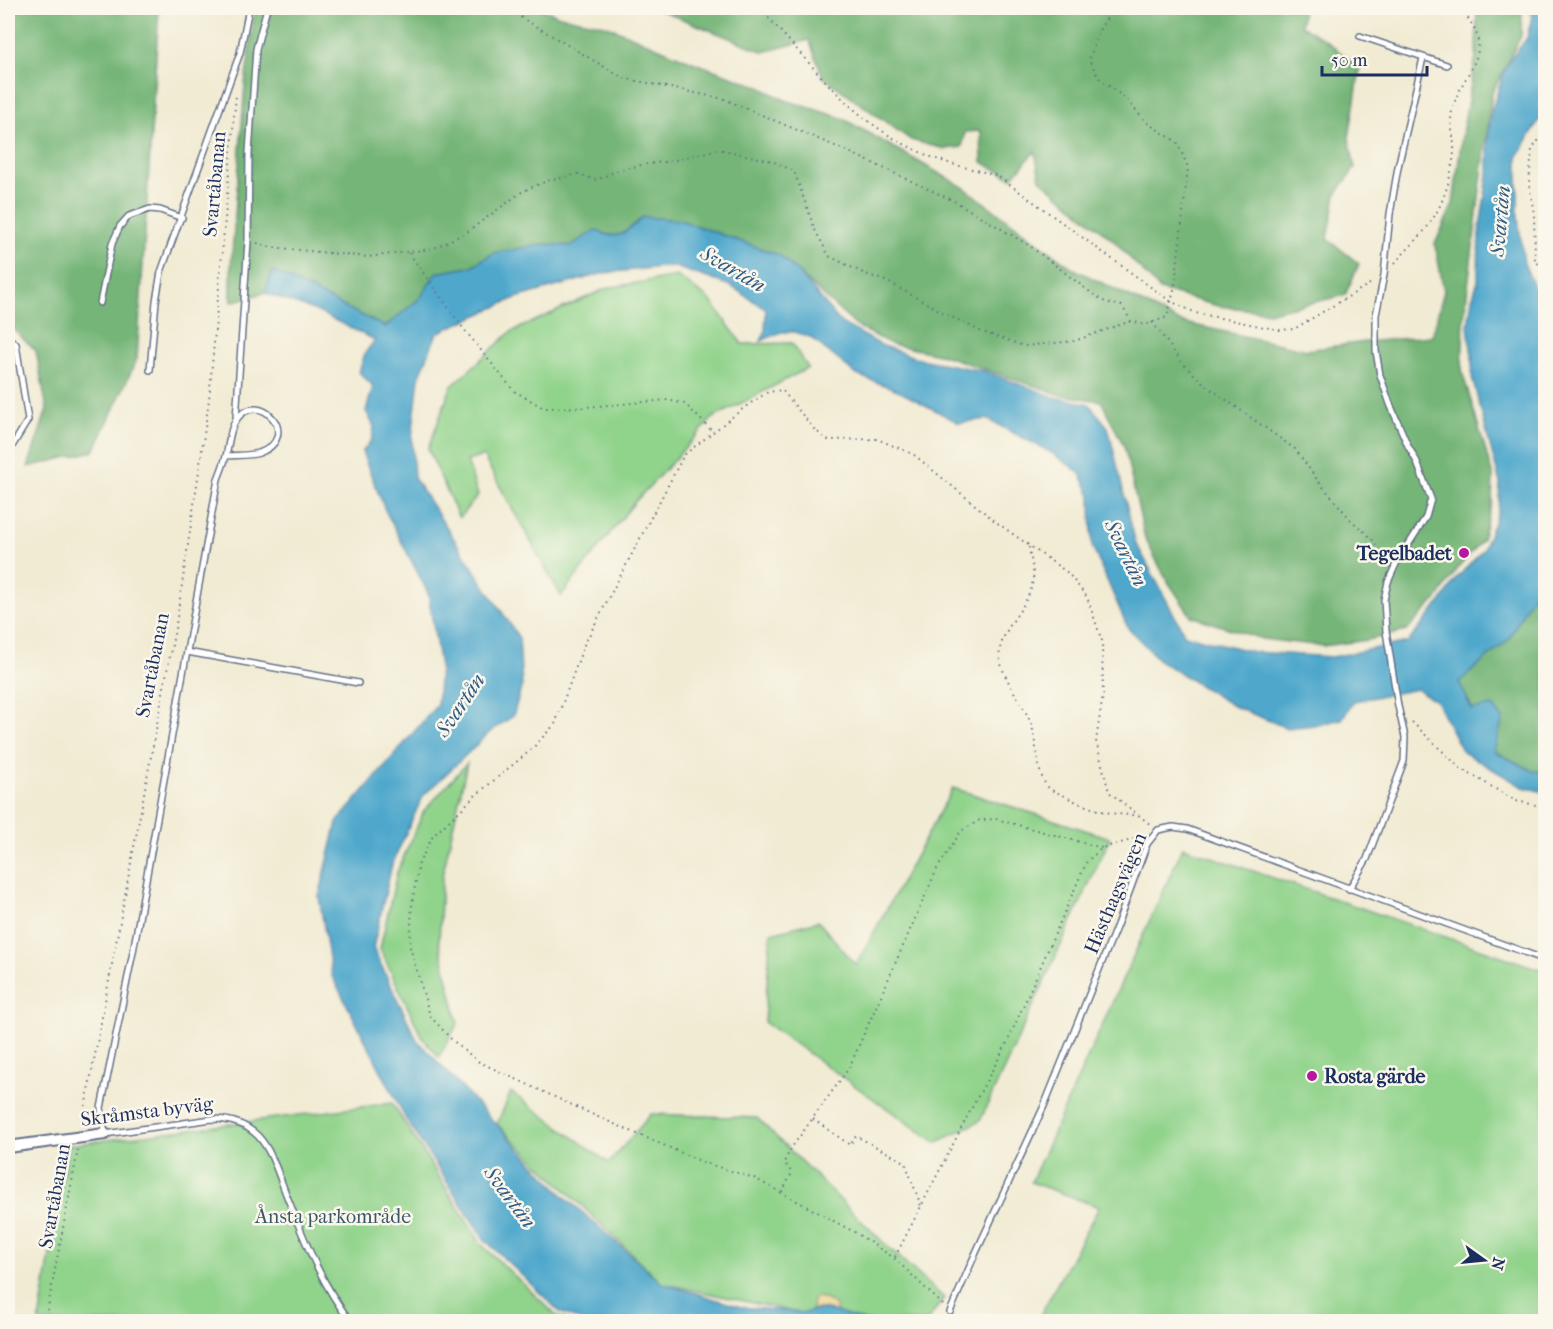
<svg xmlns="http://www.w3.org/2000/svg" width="1553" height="1329" font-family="'IM FELL French Canon',serif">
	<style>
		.green { fill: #90d38b; stroke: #568174; stroke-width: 1.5 }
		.forest { fill: #74b577; stroke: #48726a; stroke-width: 1.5 }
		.sand { fill: #eeda9e; stroke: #84847e; stroke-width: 1.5 }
		.water { fill: #4fa8cc; stroke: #356c95; stroke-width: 1.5 }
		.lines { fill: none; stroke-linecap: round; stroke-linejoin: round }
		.lane-casing { stroke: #667187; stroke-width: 8 }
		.street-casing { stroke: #667187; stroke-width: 14 }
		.path { stroke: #667187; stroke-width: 2; stroke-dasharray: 1.5 4.5; stroke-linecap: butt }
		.lane { stroke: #fff; stroke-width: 5 }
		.street { stroke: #fff; stroke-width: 10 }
		.poi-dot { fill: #b5179e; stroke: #fbf7ec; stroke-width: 2 }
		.labels { text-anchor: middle; stroke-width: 5; stroke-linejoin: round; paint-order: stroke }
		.street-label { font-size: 20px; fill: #1b2f5e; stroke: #fbf7ec }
		.poi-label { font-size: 20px; font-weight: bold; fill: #1b2f5e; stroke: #fbf7ec; text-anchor: end }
		.park-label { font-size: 20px; fill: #385869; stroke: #fbf7ec }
		.water-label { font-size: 21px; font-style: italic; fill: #2d5984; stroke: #fbf7ec }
	</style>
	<rect width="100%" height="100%" fill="#fbf7ec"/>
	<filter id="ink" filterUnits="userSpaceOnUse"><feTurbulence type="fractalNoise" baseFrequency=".0167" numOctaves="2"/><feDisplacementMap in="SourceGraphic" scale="12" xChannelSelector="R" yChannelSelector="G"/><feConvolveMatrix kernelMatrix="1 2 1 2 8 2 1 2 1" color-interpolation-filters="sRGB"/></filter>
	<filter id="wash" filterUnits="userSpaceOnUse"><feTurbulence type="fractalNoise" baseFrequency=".008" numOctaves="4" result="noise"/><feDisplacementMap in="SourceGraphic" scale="24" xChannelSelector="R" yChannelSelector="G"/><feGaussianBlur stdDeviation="1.35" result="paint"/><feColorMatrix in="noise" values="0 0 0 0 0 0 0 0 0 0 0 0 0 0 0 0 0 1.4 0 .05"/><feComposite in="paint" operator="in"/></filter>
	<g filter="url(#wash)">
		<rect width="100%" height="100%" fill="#f1ebd3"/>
		<path class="green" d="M 677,276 L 710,300 L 742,344 L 792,343 L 808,368 L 713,418 L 633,504 L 561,596 L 483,456 L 467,461 L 478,495 L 459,518 L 428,449 L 451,387 L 511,332 L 607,288 Z
			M 467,763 L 442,877 L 439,942 L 458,1023 L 439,1057 L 422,1037 L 380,949 L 397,872 L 424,811 Z
			M 953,788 L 1110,838 L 980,1121 L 936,1143 L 764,1022 L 771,933 L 818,921 L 856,965 Z
			M 1183,847 L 1545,971 L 1545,1321 L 1037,1321 L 1099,1207 L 1031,1182 Z
			M 511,1092 L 609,1163 L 651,1114 L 757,1118 L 887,1246 L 944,1298 L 927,1321 L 839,1322 L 662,1283 L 497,1124 Z
			M 392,1103 L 482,1245 L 558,1317 L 569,1321 L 39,1322 L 68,1145 Z"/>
		<path class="forest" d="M 8,8 L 159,8 L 137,359 L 94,451 L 28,467 L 47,409 L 36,351 L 8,325 Z
			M 255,8 L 539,8 L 560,16 L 605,25 L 695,63 L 758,86 L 785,100 L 842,118 L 963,187 L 1074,269 L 1180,322 L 1307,350 L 1364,342 L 1432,336 L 1444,291 L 1435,244 L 1453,204 L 1463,128 L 1476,56 L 1477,8 L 1522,8 L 1521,36 L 1492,93 L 1464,318 L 1462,371 L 1493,476 L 1492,503 L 1482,540 L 1459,567 L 1437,599 L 1406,631 L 1368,640 L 1323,646 L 1262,639 L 1191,616 L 1165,577 L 1145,538 L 1124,446 L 1101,401 L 1061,395 L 943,355 L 891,344 L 856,326 L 779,255 L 680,220 L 643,217 C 625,233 619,242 595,230 L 571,246 L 545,244 L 494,253 L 470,267 L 436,273 L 420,298 L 385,327 L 272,272 L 265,293 L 231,302 L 231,267 L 245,84 Z
			M 655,8 L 1303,8 L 1301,26 L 1326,40 L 1360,69 L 1349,138 L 1355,168 L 1336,194 L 1328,239 L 1359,264 L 1345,295 L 1271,312 L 1218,306 L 1160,290 L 1115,242 L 1040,179 L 1035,151 L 1012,178 L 982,162 L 981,131 L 965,132 L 962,147 L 945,149 L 911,140 L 823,77 L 809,40 L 764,52 Z
			M 1545,572 L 1545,772 L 1533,771 L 1494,751 L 1459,682 L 1508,640 Z"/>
		<path class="sand" d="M 818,1297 L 825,1299 L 835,1305 L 837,1313 L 823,1309 L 812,1309 L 813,1299 Z"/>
		<path class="water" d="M 1527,8 L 1545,8 L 1545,110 L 1518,156 L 1518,218 L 1524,263 L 1539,298 L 1545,305 L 1545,572 L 1508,640 L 1459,682 L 1472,710 L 1493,706 L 1503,719 L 1494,751 L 1533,771 L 1545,772 L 1545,792 L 1523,787 L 1463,752 L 1436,701 L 1417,689 L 1354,701 L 1342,719 L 1315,725 L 1287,728 L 1233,706 L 1160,661 L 1128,628 L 1092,546 L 1091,495 L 1079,472 L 1050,452 L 987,419 L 959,423 L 895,389 L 857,375 L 810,337 L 795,332 L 781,332 L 761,341 L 765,332 L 766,309 L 731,286 L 672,266 L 604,273 L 516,298 L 437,333 L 419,378 L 412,438 L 414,478 L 519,638 L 522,685 L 513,716 L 490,732 L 423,796 L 392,864 L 373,948 L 417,1040 L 563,1195 L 662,1283 L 741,1307 L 805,1313 C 823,1304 846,1316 864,1321 L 584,1322 L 560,1312 L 484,1239 L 406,1119 L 332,976 L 319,897 L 337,822 L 437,705 L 440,667 L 428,593 L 385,510 L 362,452 L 372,439 L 374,427 L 366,411 L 373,386 L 359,372 L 365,353 L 375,340 L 316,311 L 265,293 L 273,271 L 385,327 L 420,298 L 436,273 L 470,267 L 494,253 L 545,244 L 571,246 L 595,230 C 619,242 625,233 643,217 L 680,220 L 779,255 L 800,274 L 841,323 L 881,345 L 919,359 L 984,371 L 1054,397 L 1089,404 L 1108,427 L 1135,541 L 1185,635 L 1254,652 L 1332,657 L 1408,642 L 1444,598 L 1457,578 L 1483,550 L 1498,512 L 1500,483 L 1472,377 L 1472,356 L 1468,326 L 1472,299 L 1478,281 L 1479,234 L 1488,175 L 1488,135 L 1492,110 L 1503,74 L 1511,59 L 1527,38 L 1532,16 Z"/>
	</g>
	<g filter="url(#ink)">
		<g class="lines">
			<defs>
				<path id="lane" d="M 1360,36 L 1447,65
					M 100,303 L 112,244 L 120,226 L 129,216 L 150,209 L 160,210 L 182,218
					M 8,338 L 16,344 L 28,420 L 8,453
					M 150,370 L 156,301 L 161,272 L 240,53 L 249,8
					M 236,419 L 248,241 L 249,153 L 256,49 L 267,8
					M 226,456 C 236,455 249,456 259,453 C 303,437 259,387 236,420 C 229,430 229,445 226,456 C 224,464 221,471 218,479 L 133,952 L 101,1108 L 105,1134 L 212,1119 C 229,1119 246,1124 258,1136 C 272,1151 279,1176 286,1194 C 304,1239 321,1284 351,1322
					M 187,652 L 358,683
					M 1349,889 L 1367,859 L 1404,761 L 1405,737 L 1398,706 L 1386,631 L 1384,600 L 1388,582 L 1396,564 L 1426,517 L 1431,499 L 1416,460 L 1408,446 L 1390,404 L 1380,375 L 1376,351 L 1376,315 L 1384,275 L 1390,214 L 1398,167 L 1423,58
					M 950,1312 L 973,1259 L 1044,1106 L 1117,925 L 1147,844 L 1158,830 L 1173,827 L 1187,829 L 1546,960"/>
				<path id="street" d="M 8,1147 L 105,1134"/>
			</defs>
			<use href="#lane" class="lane-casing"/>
			<use href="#street" class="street-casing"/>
			<path class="path" d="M 505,8 L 623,78 L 724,99 L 849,152 L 956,202 L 1030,246 L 1094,295 L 1105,302 L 1122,306 L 1131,321 L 1145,325 L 1167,317 L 1175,286 L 1188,167 L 1177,142 L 1146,122 L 1127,100 L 1099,78 L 1089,60 L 1100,28 L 1114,8
				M 761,8 C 773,24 787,38 800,53 C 842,100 869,130 929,156 C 950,165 974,169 995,175 L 1002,179 L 1170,301 L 1196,313 L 1279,330 L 1294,329 L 1373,282
				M 1546,131 L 1532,149 L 1529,183 L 1534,214 L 1535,259 L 1546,274
				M 257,243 L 271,247 L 367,257 L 432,249 L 467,232 L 523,191 L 547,181 L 578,174 L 597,180 L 616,171 L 641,165 L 671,161 L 719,149 L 772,161 L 794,171 L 815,230 L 829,256 L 863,273 L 888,282 L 948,315 L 980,331 L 1024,346 L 1074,341 L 1128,322 L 1133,322
				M 409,253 L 463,328 L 514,391 L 544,408 L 586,407 L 668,400 L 685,404 L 713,432
				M 1395,263 C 1407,249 1424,234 1434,217 C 1445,199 1452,174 1454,152 C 1455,138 1449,125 1452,111 C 1461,70 1502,52 1459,8
				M 1152,322 L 1185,366 L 1208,387 L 1295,449 L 1319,482 L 1351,520 L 1372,539 L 1386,561
				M 1029,547 C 1030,557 1034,569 1033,579 C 1030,606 1005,623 1000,649 C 996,672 1023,701 1031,724 C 1038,741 1035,777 1050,789 C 1054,792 1059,793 1063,795 C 1089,809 1108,815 1137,815
				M 1412,722 L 1460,768 L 1516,801 L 1546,807
				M 813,1119 L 850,1145 L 856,1136 L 905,1162 L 921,1206
				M 82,1124 L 177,618 L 199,471 L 209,399 L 236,95
				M 782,1192 L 792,1173 L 784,1162 L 792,1147 L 849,1068 L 937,869 L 961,831 L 980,820 L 996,819 L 1102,848
				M 895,1257 L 968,1115 L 1007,1043 L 1087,861 L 1102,848 L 1139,838
				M 943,1305 L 894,1258 L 856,1233 L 782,1193 L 754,1178 L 705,1163 L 598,1117 L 479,1062 L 452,1040 L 430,1016 L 410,947 L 412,903 L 419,863 L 433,836 L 476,795 L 531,750 L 555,724 L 584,645 L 684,455 L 745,407 L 768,392 L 782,390 L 814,429 L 827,440 L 877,439 L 913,454 L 996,522 L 1068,573 L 1087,597 L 1102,641 L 1103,695 L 1096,741 L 1109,792 L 1151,825
				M 45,1322 L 78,1150"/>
			<use href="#lane" class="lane"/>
			<use href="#street" class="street"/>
		</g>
	</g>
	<g class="poi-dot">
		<circle cx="1464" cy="553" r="6"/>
		<circle cx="1312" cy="1076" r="6"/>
	</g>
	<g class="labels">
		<g class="street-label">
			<text transform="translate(214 184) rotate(-85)" y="7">Svartåbanan</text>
			<text transform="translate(152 665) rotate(-79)" y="7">Svartåbanan</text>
			<text transform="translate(1115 893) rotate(-67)" y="7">Hästhagsvägen</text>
			<text transform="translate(147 1111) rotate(-7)" y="7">Skråmsta byväg</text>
			<text transform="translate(54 1196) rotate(-80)" y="7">Svartåbanan</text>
		</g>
		<g class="poi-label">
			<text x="1452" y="560">Tegelbadet</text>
			<text x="1324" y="1083" text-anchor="start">Rosta gärde</text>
		</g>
		<g class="park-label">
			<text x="333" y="1223">Ånsta parkområde</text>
		</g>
		<g class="water-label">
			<text transform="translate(1500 221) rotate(-85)" y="7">Svartån</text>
			<text transform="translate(733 269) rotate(30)" y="7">Svartån</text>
			<text transform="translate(1126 553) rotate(64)" y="7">Svartån</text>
			<text transform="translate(460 705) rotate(-56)" y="7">Svartån</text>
			<text transform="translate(510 1197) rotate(53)" y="7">Svartån</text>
		</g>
	</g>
	<rect width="1553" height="1329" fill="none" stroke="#fbf7ec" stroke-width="30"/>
	<g transform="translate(1484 1260) rotate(105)" stroke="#fbf7ec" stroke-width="4.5" paint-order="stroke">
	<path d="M0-4.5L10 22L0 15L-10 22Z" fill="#1b2f5e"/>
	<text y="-9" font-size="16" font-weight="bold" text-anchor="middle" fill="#1b2f5e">N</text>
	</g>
	<path d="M1322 66v9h105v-9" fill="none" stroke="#1b2f5e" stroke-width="3"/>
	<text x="1331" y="66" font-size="18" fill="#1b2f5e" stroke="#fbf7ec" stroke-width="4.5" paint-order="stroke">50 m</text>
</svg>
